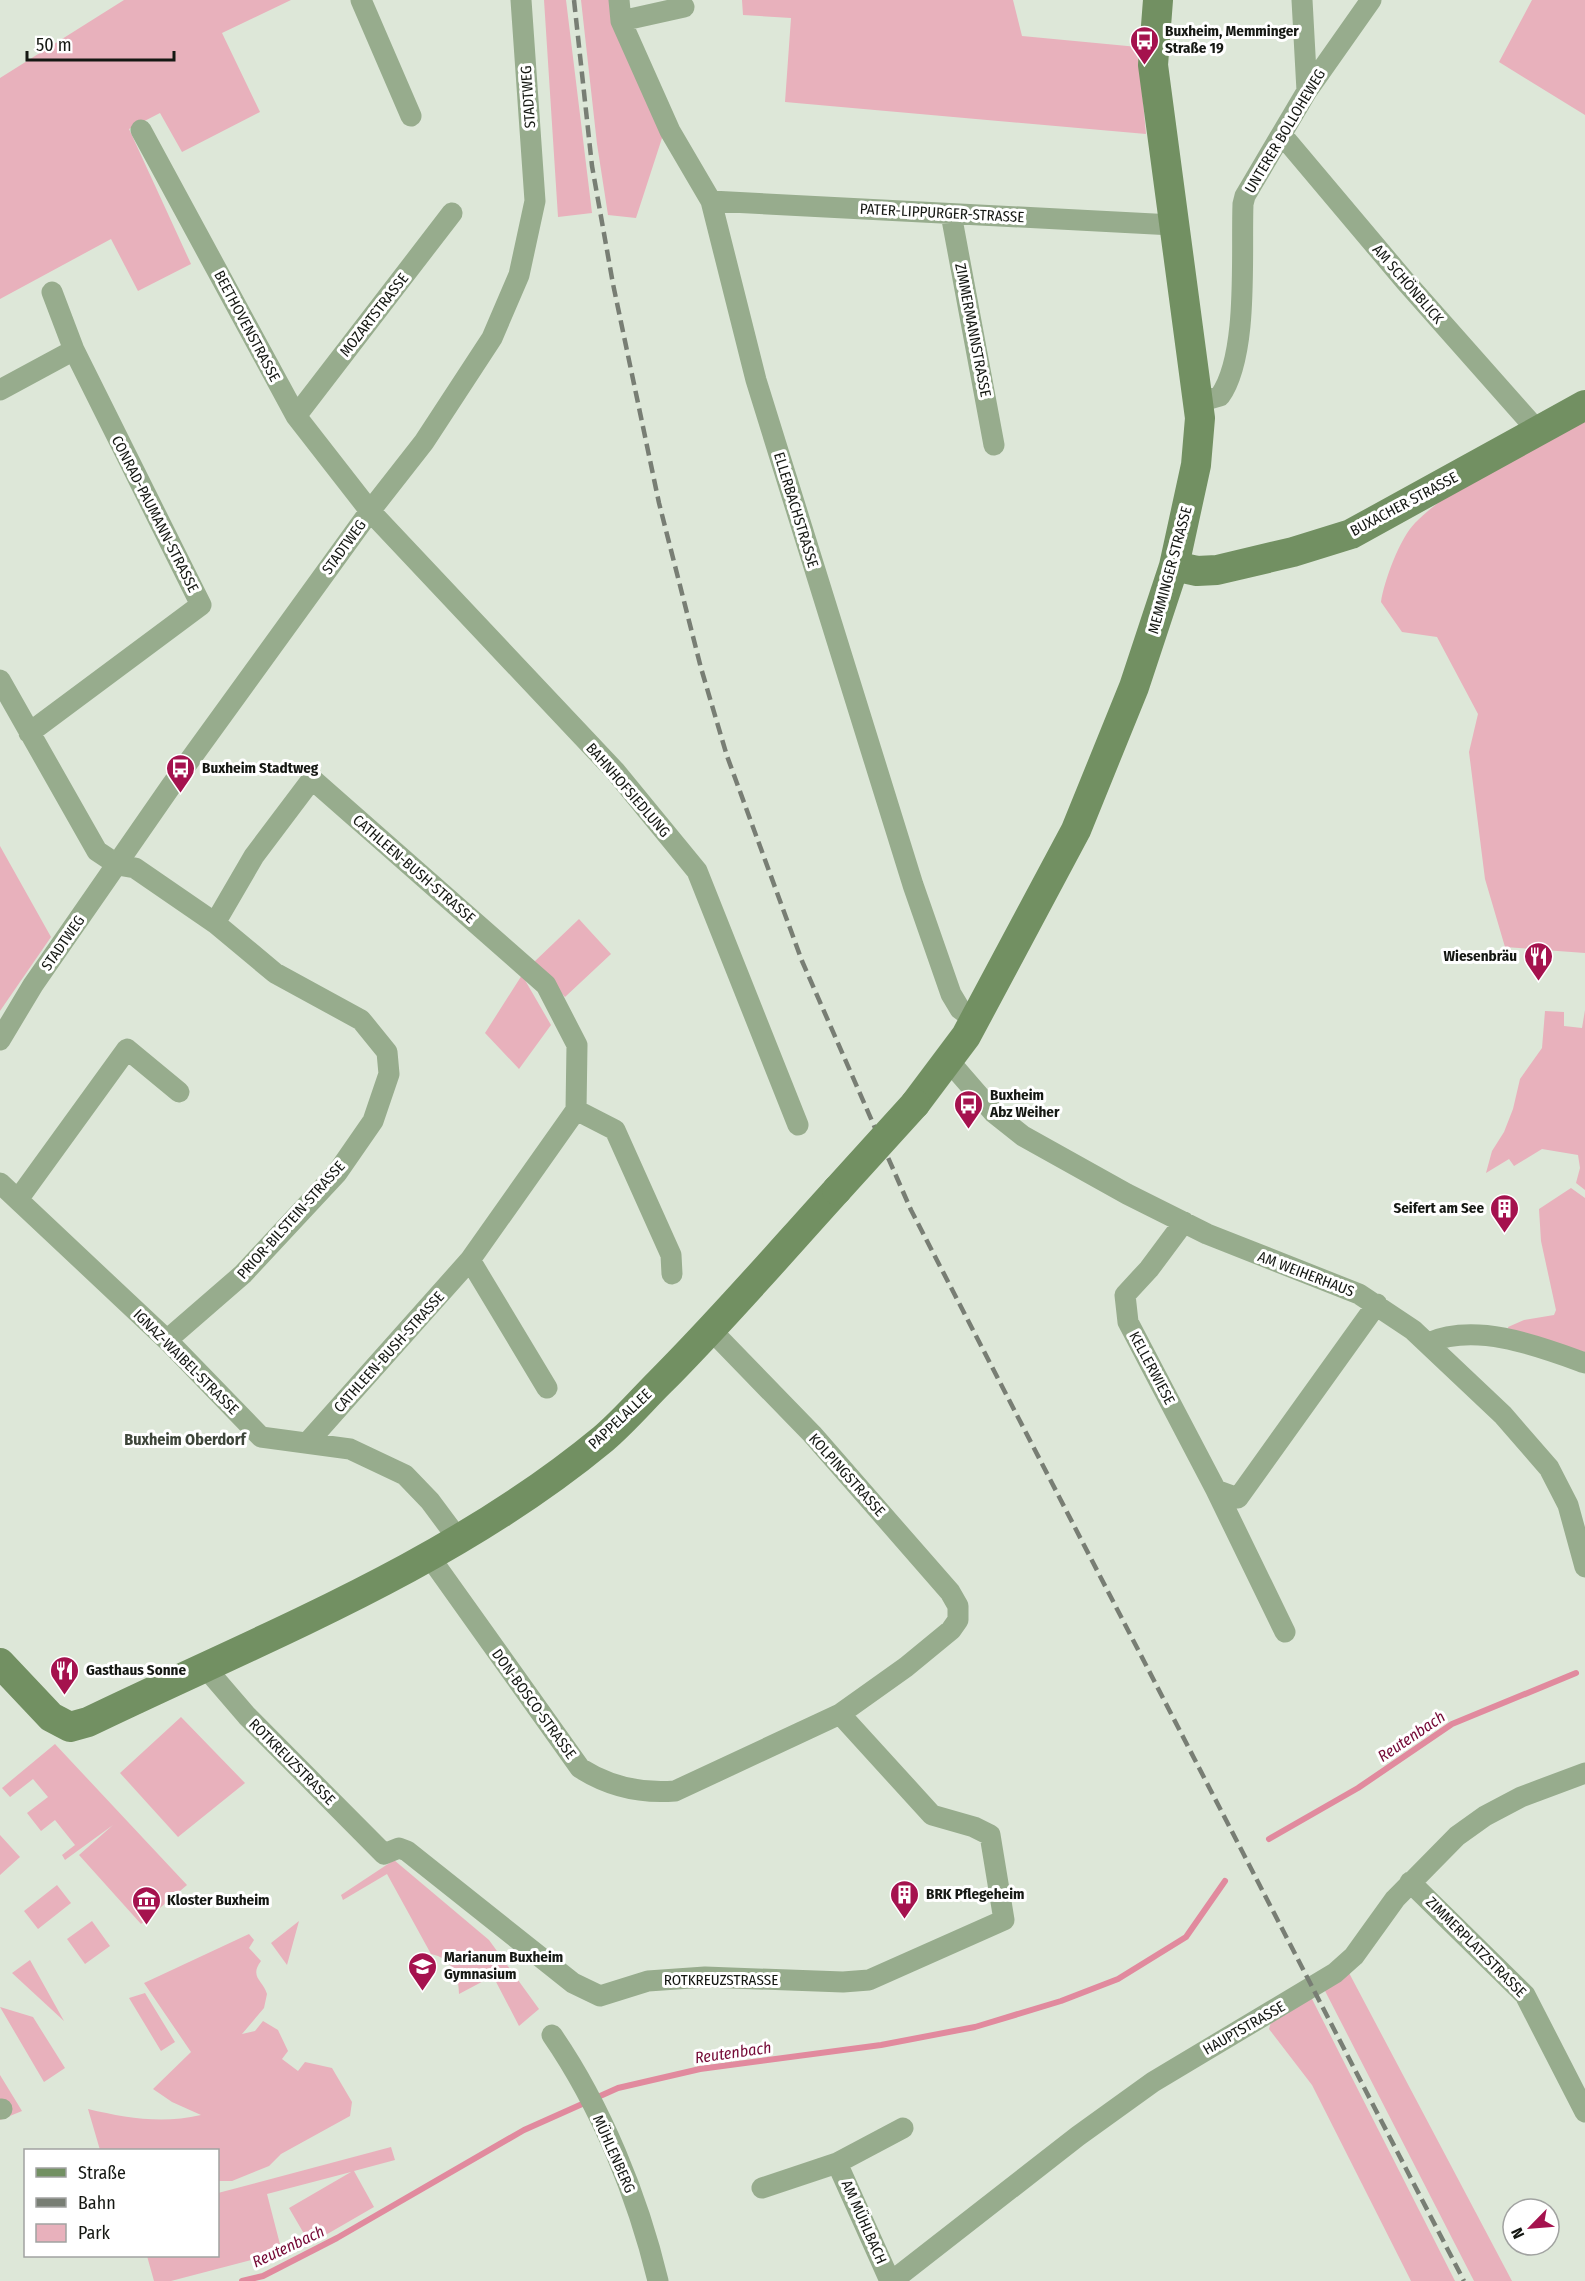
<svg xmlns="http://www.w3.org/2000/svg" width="1585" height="2281" font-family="'Fira Sans Condensed',sans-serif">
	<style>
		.green { fill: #e8b1bc }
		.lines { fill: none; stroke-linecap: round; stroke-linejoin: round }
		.stream { stroke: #e18a9e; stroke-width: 6 }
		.street { stroke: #97ac8d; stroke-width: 21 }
		.secondary { stroke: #729062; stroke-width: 30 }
		.rail { stroke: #787e74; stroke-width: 4.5; stroke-dasharray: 12 6; stroke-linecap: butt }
		.secondary-bridge { stroke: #729062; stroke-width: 30 }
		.labels { text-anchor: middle; stroke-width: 6; stroke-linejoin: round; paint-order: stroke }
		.poi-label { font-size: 15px; font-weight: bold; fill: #151813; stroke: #fff; text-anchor: start }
		.street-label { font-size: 15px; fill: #151813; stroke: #fff }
		.neighbourhood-label { font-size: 16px; font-weight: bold; fill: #3d4539; stroke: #fff }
		.water-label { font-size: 16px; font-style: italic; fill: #740935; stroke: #fff }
	</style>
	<rect width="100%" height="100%" fill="#dde7d8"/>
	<path class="green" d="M 124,0 L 291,0 L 222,33 L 260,112 L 182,152 L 160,113 L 129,129 L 191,264 L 138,291 L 111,239 L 0,299 L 0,78 Z
		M 544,0 L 566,0 L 592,213 L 558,217 Z
		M 581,0 L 610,0 L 663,135 L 636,218 L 608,215 L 597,144 Z
		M 742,0 L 1013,0 L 1022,36 L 1138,47 L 1146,134 L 785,102 L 791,18 L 743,15 Z
		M 1532,0 L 1585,0 L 1585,115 L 1499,62 Z
		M 1585,415 L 1585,953 L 1505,947 L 1485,879 L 1469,752 L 1478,714 L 1437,637 L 1402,632 L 1381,602 C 1384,581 1400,538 1415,523 C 1455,482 1535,445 1585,415 Z
		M 0,846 L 51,937 L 0,1011 Z
		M 579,919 L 611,954 L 565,997 L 533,963 Z
		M 522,975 L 551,1025 L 519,1069 L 485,1033 Z
		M 1585,1010 L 1585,1190 L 1576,1183 L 1580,1168 L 1578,1155 L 1542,1149 L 1514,1166 L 1509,1159 L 1486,1173 L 1492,1151 L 1504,1132 L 1513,1109 L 1520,1079 L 1542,1048 L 1545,1011 L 1564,1012 L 1564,1026 L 1582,1028 Z
		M 1571,1188 L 1585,1198 L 1585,1352 L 1509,1332 L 1508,1327 L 1524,1320 L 1554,1315 L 1556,1310 L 1541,1241 L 1539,1209 Z
		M 181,1717 L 245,1783 L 178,1837 L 120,1773 Z
		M 55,1744 L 187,1885 L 141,1924 L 79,1855 L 113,1825 L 65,1860 L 62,1855 L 75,1845 L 55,1820 L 41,1831 L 27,1813 L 48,1797 L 33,1779 L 10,1797 L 2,1788 Z
		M 0,1835 L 20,1857 L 0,1875 Z
		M 394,1860 L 489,1940 L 539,2009 L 519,2026 L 493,1976 L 459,1994 C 459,1975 451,1958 431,1954 L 387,1874 L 343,1900 L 341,1895 Z
		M 57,1885 L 71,1903 L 38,1929 L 24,1911 Z
		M 92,1921 L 110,1946 L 85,1964 L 67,1939 Z
		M 299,1921 L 287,1965 L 271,1943 Z
		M 249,1934 L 254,1940 L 249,1948 L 261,1961 C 249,1977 263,1980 267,1994 L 264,2008 L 242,2034 L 255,2031 L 263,2021 L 278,2030 L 288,2051 L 282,2059 L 298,2071 L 305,2062 L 332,2068 L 352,2102 L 350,2116 L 281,2154 L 269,2166 L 232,2181 L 218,2181 L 218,2150 L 100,2150 L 88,2109 C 126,2118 162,2124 201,2115 L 172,2102 L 153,2089 L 191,2052 L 144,1983 Z
		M 30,1960 L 64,2021 L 12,1973 Z
		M 1348,1971 L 1512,2281 L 1474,2281 L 1323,1987 Z
		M 145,1993 L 175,2042 L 161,2051 L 129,1998 Z
		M 1310,1995 L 1455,2281 L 1411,2281 L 1312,2085 L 1269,2029 L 1271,2022 Z
		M 0,2007 L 33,2017 L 65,2068 L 44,2082 Z
		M 0,2075 L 22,2111 L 0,2120 Z
		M 391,2147 L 395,2160 L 354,2171 L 374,2207 L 310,2244 L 289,2208 L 351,2172 L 267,2194 L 282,2252 L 171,2281 L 154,2281 L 147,2256 L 218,2256 L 218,2193 Z"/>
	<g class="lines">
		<path class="stream" d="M 1269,1839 L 1358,1788 L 1452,1724 L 1576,1673
			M 242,2281 L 263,2276 L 337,2238 L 524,2130 L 618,2088 L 700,2069 L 881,2045 L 975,2027 L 1061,2001 L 1118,1979 L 1186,1937 L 1225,1881"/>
		<path class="street" d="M 361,0 L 411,116
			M 619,0 L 621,21 L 670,131 L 711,201 L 756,380 L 913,885 L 951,994 L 960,1009 L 975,1020
			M 1302,0 L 1307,91
			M 621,21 L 684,7
			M 141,130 L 296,416 L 370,511 L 615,771 L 697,871 L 798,1125
			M 1282,135 L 1405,281 L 1537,430
			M 711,201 L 1173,225
			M 951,214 L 994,445
			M 0,390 L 74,350
			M 1199,402 L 1220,396 C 1249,355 1241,254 1243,204 L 1245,196 L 1307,91 L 1371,0
			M 296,416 L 452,213
			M 0,680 L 97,851 L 118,865 L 135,868 L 215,923 L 275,973 L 361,1020 L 387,1052 L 389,1074 L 373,1121 L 337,1173 L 243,1274 L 167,1340
			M 29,733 L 201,605 L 74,350 L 52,292
			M 215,923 L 254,856 L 312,779 L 546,985 L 577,1045 L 576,1110 L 470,1260 L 308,1442
			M 0,1040 L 33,985 L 171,786 L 370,511 L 424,442 L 492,338 L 519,275 L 535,201 L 521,0
			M 948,1060 L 994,1113 L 1023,1136 L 1127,1194 L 1207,1234 L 1359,1294 L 1413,1330 L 1503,1415 L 1549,1468 L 1568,1505 L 1585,1567
			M 576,1110 L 615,1130 L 671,1255 L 672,1274
			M 0,1183 L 167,1340 L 261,1437 L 350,1449 L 405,1475 L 430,1501 L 459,1540
			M 19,1198 L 127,1049 L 179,1092
			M 1184,1222 L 1149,1269 L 1125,1295 L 1128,1322 L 1216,1490 L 1238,1498 L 1377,1304
			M 470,1260 L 547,1388
			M 1428,1343 C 1476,1322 1538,1346 1585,1363
			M 1216,1490 L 1285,1632
			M 429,1556 L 580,1768 C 610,1787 640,1794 675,1791 L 840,1714 L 906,1667 L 951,1630 L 958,1620 L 958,1606 L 950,1592 L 812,1434 L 712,1331
			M 204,1666 L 247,1716 L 384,1854 L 399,1848 L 407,1851 L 573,1983 L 600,1996 L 648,1981 L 705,1977 L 843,1982 L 869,1980 L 1004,1920 L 990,1835 L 974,1827 L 932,1815 L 840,1714
			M 1410,1882 L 1525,1995 L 1585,2112
			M 552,2035 C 601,2106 638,2197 658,2281
			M 0,2109 L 2,2109
			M 837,2163 L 890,2281
			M 762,2188 L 837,2163 L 903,2128
			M 892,2281 L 1078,2136 L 1153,2082 L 1335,1973 L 1354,1956 L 1395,1899 L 1457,1836 L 1485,1816 L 1521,1797 L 1585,1773"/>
		<path class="secondary" d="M 1174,566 L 1197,571 L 1217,570 L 1293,552 L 1351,534 L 1585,405
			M 915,1104 L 966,1036 L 1076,830 L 1134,687 L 1174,566 L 1196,465 L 1200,418 L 1153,65 L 1158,0
			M 0,1663 L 51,1717 L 70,1727 L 88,1722 C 264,1637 451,1565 603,1439 C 623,1422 641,1401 659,1383 C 721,1321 778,1255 837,1190"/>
		<path class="rail" d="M 574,0 L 592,166 L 613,284 L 659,503 L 701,668 L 727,756 L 802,961 L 911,1210 L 1464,2281"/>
		<path class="secondary-bridge" d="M 837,1190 L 915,1104"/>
	</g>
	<defs>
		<symbol id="bus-pin" viewBox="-11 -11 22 30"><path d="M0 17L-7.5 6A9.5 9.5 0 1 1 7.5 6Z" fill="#a5124e" stroke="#fff"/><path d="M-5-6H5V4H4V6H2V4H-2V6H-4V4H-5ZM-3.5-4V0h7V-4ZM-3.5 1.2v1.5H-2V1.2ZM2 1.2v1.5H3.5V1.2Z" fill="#fff"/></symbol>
		<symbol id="restaurant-pin" viewBox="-11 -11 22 30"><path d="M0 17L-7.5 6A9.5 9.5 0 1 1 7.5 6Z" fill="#a5124e" stroke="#fff"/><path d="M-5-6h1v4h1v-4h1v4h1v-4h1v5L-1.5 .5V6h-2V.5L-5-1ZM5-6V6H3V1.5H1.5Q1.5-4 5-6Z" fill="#fff"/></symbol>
		<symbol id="building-pin" viewBox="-11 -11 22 30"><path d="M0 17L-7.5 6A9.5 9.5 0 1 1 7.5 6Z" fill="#a5124e" stroke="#fff"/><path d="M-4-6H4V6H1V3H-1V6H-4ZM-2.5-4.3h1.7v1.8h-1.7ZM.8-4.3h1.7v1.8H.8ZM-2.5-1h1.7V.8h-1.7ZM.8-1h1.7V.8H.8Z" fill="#fff"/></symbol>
		<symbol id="museum-pin" viewBox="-11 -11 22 30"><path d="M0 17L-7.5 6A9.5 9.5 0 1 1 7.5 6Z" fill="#a5124e" stroke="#fff"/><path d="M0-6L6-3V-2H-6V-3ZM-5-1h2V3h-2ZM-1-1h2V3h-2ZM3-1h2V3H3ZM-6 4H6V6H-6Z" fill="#fff"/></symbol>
		<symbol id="school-pin" viewBox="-11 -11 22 30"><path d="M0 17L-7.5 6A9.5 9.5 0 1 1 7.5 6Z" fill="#a5124e" stroke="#fff"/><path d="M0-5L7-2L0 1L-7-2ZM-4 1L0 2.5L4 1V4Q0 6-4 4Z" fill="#fff"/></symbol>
	</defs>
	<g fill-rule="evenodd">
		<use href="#bus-pin" x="1128" y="24" width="33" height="45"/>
		<use href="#bus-pin" x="164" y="752" width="33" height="45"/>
		<use href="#restaurant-pin" x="1522" y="940" width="33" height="45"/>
		<use href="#bus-pin" x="952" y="1088" width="33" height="45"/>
		<use href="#building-pin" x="1488" y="1192" width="33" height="45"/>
		<use href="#restaurant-pin" x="48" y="1654" width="33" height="45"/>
		<use href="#building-pin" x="888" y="1878" width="33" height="45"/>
		<use href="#museum-pin" x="130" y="1884" width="33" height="45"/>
		<use href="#school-pin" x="406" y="1950" width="33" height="45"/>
	</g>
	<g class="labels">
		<g class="poi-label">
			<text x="1165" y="36">Buxheim, Memminger<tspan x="1165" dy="17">Straße 19</tspan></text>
			<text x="202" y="773">Buxheim Stadtweg</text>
			<text x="1517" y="961" text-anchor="end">Wiesenbräu</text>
			<text x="990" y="1100">Buxheim<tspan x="990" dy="17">Abz Weiher</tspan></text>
			<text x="1484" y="1213" text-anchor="end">Seifert am See</text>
			<text x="86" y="1675">Gasthaus Sonne</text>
			<text x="926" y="1899">BRK Pflegeheim</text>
			<text x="167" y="1905">Kloster Buxheim</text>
			<text x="444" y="1962">Marianum Buxheim<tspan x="444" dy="17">Gymnasium</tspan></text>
		</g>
		<g class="street-label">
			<text transform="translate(528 97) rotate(-94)" y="5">STADTWEG</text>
			<text transform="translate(1285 131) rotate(-59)" y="5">UNTERER BOLLOHEWEG</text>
			<text transform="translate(942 213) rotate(3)" y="5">PATER-LIPPURGER-STRASSE</text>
			<text transform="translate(1408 284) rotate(49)" y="5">AM SCHÖNBLICK</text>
			<text transform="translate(374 315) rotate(-52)" y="5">MOZARTSTRASSE</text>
			<text transform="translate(247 326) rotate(62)" y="5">BEETHOVENSTRASSE</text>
			<text transform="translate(973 330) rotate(79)" y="5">ZIMMERMANNSTRASSE</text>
			<text transform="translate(1404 504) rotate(-28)" y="5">BUXACHER STRASSE</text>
			<text transform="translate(796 510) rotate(73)" y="5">ELLERBACHSTRASSE</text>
			<text transform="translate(155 514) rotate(63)" y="5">CONRAD-PAUMANN-STRASSE</text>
			<text transform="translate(344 547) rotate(-54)" y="5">STADTWEG</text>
			<text transform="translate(1170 570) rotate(-75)" y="5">MEMMINGER STRASSE</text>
			<text transform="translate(628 790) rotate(49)" y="5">BAHNHOFSIEDLUNG</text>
			<text transform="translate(414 869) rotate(41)" y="5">CATHLEEN-BUSH-STRASSE</text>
			<text transform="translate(63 943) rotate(-55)" y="5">STADTWEG</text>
			<text transform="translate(291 1220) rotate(-48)" y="5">PRIOR-BILSTEIN-STRASSE</text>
			<text transform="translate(1306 1274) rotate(21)" y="5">AM WEIHERHAUS</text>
			<text transform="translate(389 1352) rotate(-48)" y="5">CATHLEEN-BUSH-STRASSE</text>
			<text transform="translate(186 1362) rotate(45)" y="5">IGNAZ-WAIBEL-STRASSE</text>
			<text transform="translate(1152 1368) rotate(62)" y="5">KELLERWIESE</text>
			<text transform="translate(620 1419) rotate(-43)" y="5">PAPPELALLEE</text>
			<text transform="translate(847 1475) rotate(48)" y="5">KOLPINGSTRASSE</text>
			<text transform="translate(534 1704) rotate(54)" y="5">DON-BOSCO-STRASSE</text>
			<text transform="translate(292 1762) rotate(45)" y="5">ROTKREUZSTRASSE</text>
			<text transform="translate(1476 1947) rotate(45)" y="5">ZIMMERPLATZSTRASSE</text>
			<text x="721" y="1985">ROTKREUZSTRASSE</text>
			<text transform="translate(1244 2028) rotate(-30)" y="5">HAUPTSTRASSE</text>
			<text transform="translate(614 2154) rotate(66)" y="5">MÜHLENBERG</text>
			<text transform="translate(864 2222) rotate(66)" y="5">AM MÜHLBACH</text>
		</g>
		<g class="neighbourhood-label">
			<text x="185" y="1445">Buxheim Oberdorf</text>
		</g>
		<g class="water-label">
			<text transform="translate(1411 1736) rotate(-34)" y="6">Reutenbach</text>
			<text transform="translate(733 2052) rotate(-8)" y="6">Reutenbach</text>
			<text transform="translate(288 2246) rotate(-25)" y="6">Reutenbach</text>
		</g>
	</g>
	<rect x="24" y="2149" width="195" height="108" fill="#ffffff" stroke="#a1a3a1" stroke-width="1.5"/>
	<rect x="36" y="2168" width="30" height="9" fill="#729062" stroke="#a1a3a1" stroke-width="1.5"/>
	<text x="78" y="2179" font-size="18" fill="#151813">Straße</text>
	<rect x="36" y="2198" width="30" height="9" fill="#787e74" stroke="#a1a3a1" stroke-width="1.5"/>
	<text x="78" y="2209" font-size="18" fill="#151813">Bahn</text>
	<rect x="36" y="2224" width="30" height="18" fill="#e8b1bc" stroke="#a1a3a1" stroke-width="1.5"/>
	<text x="78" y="2239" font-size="18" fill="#151813">Park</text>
	<g transform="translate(1531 2227) rotate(245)"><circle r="28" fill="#ffffff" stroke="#a1a3a1" stroke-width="1.5"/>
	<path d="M0-4.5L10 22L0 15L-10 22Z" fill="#a5124e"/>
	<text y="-9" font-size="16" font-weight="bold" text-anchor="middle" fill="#151813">N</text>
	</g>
	<path d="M27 51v9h147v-9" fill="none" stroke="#151813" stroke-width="3"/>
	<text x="36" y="51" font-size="18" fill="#151813" stroke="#ffffff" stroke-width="4.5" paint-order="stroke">50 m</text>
</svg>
